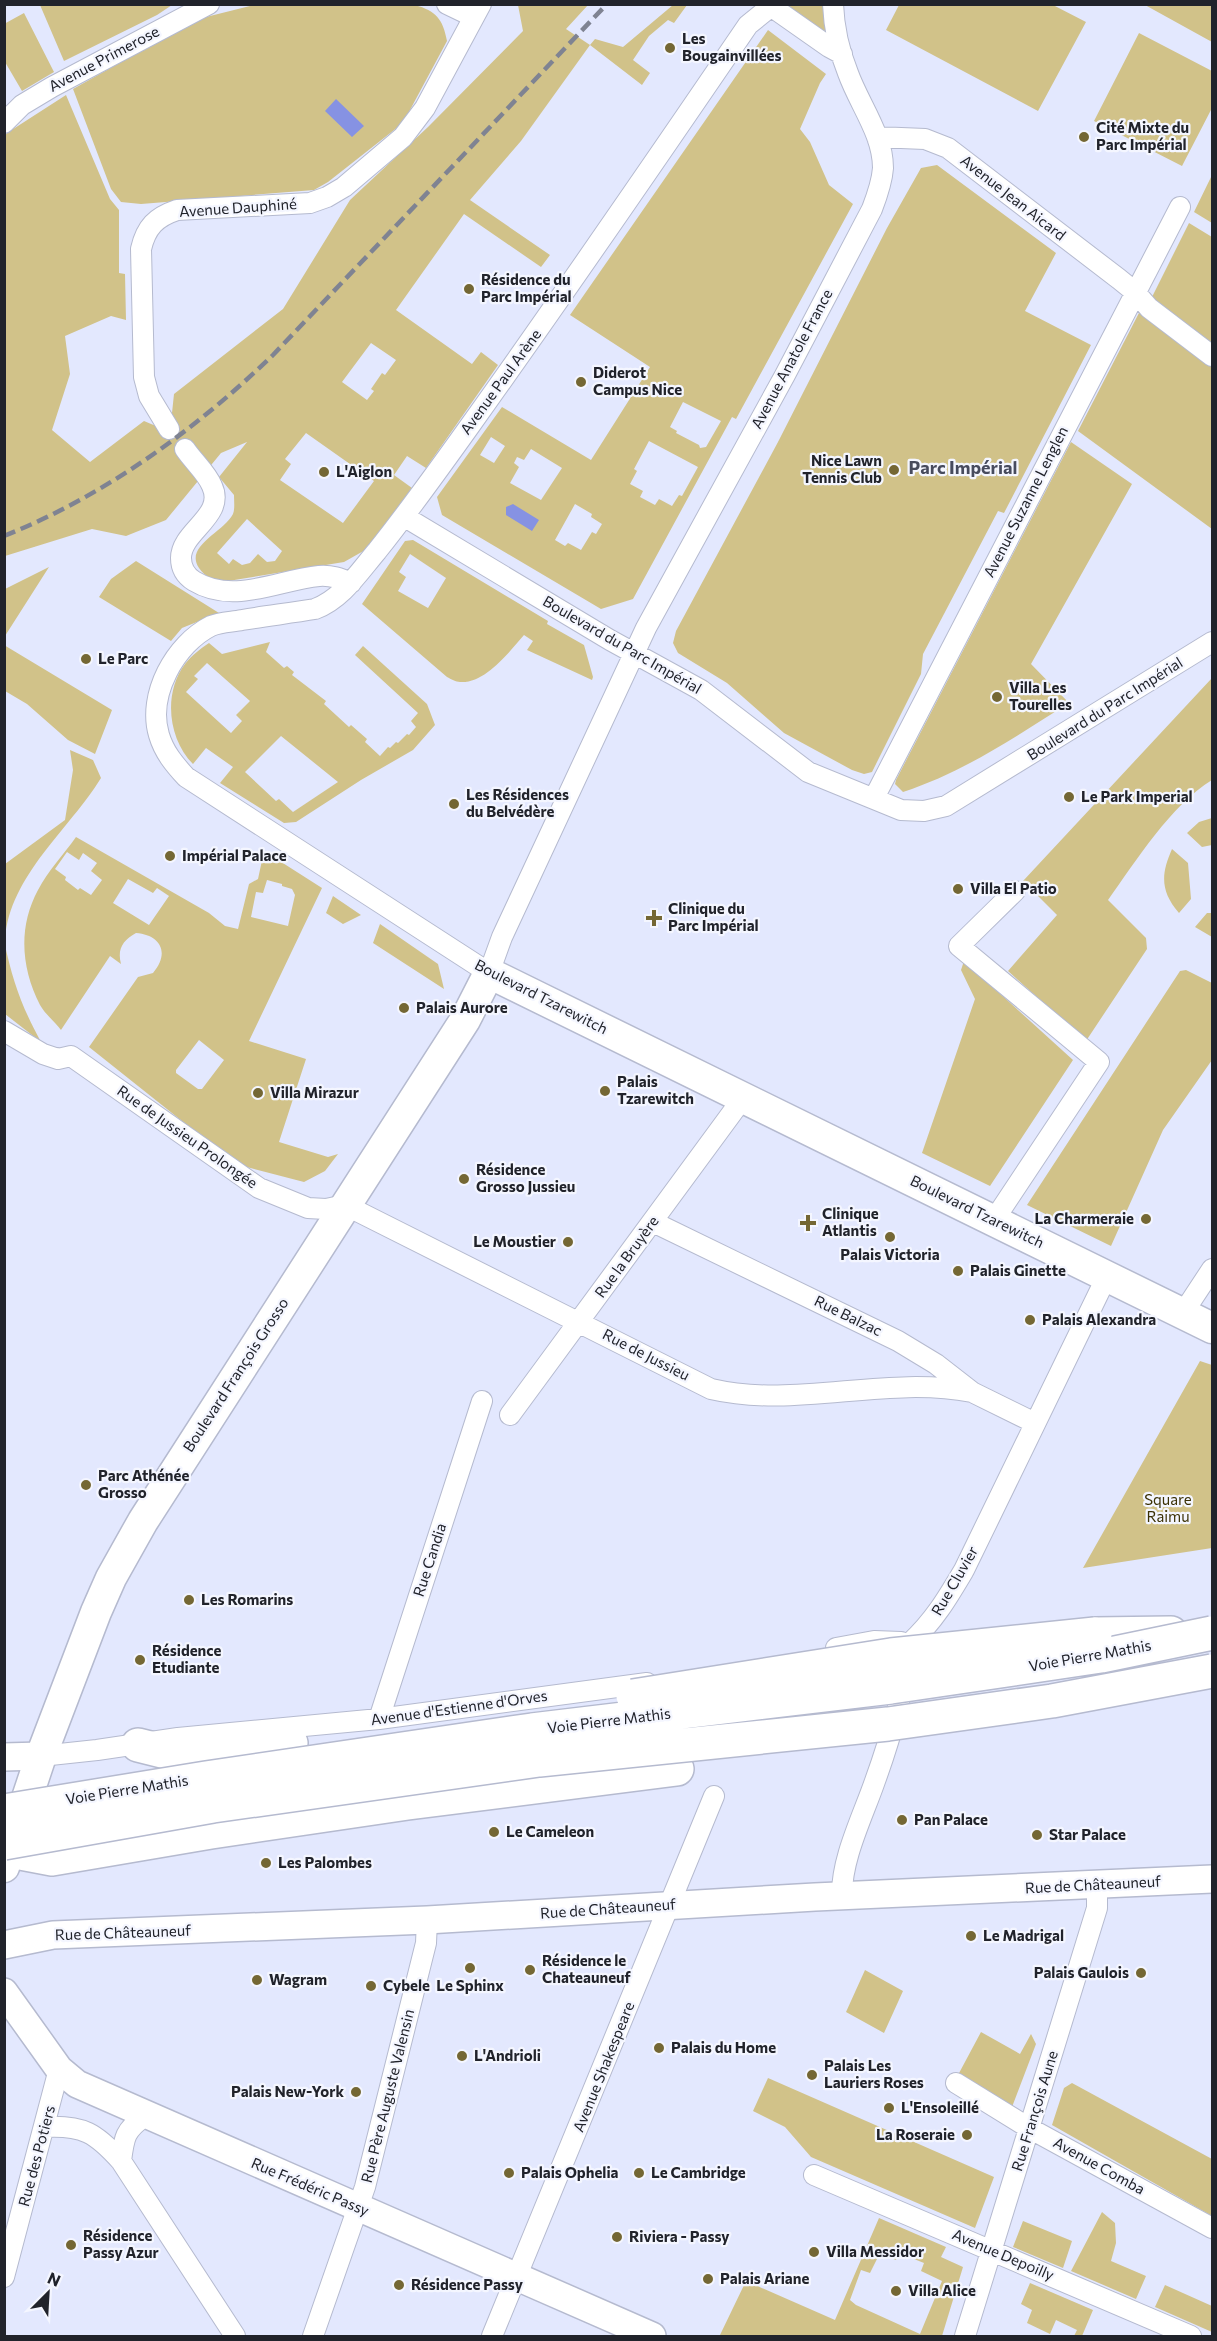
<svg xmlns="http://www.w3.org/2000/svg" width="1217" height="2341" font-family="Commissioner,sans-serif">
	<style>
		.green { fill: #d1c289; fill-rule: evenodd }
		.water { fill: #8692e3 }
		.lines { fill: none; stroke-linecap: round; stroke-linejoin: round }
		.street-casing { stroke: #b5bacf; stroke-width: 22 }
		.secondary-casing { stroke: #b5bacf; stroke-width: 30 }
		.primary-casing { stroke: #b5bacf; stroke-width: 33 }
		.highway-casing { stroke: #b5bacf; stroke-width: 36 }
		.street { stroke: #fff; stroke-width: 20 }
		.secondary { stroke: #fff; stroke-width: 27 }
		.primary { stroke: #fff; stroke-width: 30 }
		.highway { stroke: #fff; stroke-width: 33 }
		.rail { stroke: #7f8392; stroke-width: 4.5; stroke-dasharray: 12 6; stroke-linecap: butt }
		.highway-bridge-casing { stroke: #b5bacf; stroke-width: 36; stroke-linecap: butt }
		.highway-bridge { stroke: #fff; stroke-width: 33 }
		.poi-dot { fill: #746734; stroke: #f4f6ff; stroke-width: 2 }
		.labels { text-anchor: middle; stroke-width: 4.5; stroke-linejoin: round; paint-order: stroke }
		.poi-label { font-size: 15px; font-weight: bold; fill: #21232b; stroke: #f4f6ff; text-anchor: start }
		.street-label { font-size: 15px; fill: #21232b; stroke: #f4f6ff }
		.park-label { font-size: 15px; fill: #3b3105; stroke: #f4f6ff }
		.quarter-label { font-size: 18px; font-weight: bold; fill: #474b5d; stroke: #f4f6ff }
	</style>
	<rect width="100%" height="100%" fill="#e3e8fe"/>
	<path class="green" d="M 40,5 L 172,5 L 157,15 L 64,61 Z
		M 254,5 L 415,5 C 436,11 443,19 447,41 L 403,123 L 328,182 L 314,190 L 141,204 L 121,202 L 111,189 L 73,89 L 198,19 Z
		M 518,5 L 588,5 L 566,29 L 590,45 L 595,39 L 623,47 L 673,5 L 687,5 L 674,23 L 668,20 L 649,36 L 633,60 L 650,73 L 642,85 L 590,45 L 521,141 L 470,200 L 550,255 L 541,267 L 464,214 L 396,310 L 472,364 L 481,352 L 498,365 L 426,468 L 407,456 L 394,475 L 412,488 L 367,549 L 344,562 L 222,582 C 212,579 205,577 199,568 C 184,546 224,532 233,514 C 235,509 234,501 234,495 L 219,477 L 247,442 L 221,453 L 166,520 L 126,536 L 92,529 L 5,556 L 4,137 L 7,133 L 66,95 L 110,199 L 119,210 L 119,273 L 125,274 L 126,320 L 111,316 L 65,336 L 70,374 L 52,430 L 90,462 L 144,421 L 170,432 L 174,394 L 283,309 L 350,200 L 428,127 L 523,31 ZM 371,343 L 396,360 L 385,375 L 382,373 L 371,389 L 374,391 L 367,400 L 342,382 ZM 306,433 L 374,481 L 343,523 L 280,480 L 291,464 L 285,459 ZM 247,519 L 282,551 L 275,561 L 267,562 L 258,554 L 250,563 L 242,565 L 233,559 L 229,564 L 217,553 Z
		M 790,5 L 827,5 L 828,26 L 823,33 L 787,8 Z
		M 899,5 L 1053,5 L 1086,22 L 1038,111 L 886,30 Z
		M 1145,5 L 1212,5 L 1212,42 Z
		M 24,13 L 54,72 L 22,91 L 5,62 L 4,24 Z
		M 768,30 L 826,74 L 820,83 L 800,129 L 810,142 L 829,185 L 853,204 L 736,419 L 732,417 L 633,599 L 601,609 L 442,515 L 437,497 L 502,407 L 591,460 L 650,367 L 570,315 ZM 683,402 L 721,421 L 706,447 L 700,448 L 699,445 L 676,433 L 677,431 L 670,427 ZM 491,437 L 505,446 L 494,463 L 480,455 ZM 649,441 L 698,467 L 682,496 L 679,495 L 672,506 L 659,499 L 655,505 L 640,497 L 643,491 L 630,484 L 637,471 L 634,469 ZM 531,449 L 562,468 L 541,500 L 510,483 L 519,467 L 514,463 L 517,457 L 524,460 ZM 575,504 L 592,514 L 591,517 L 602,524 L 596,534 L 592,532 L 581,550 L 568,543 L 565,546 L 555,540 Z
		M 1139,33 L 1212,71 L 1212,108 L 1182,166 L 1094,121 Z
		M 937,165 L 1056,253 L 1025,311 L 1091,345 L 1004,513 L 998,511 L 923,654 L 921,674 L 872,772 L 864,774 L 852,770 L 784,733 L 727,683 L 678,653 L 673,643 L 676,631 L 778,442 L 887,228 L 921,168 Z
		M 1212,175 L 1212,223 L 1194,212 Z
		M 1189,223 L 1212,237 L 1212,344 L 1152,297 Z
		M 1140,311 L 1212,366 L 1212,529 L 1078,431 Z
		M 1071,442 L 1132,484 L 1031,664 L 1069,703 C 1015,737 964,772 903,792 L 895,784 L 896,780 Z
		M 413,540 L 548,621 L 547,624 L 584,645 L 593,677 L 592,680 L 527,650 L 533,641 L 524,635 C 510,651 485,684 460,682 C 456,682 451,679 447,677 L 362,604 L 405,541 ZM 410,554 L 446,578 L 428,608 L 398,591 L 406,577 L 399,572 Z
		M 136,561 L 219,613 L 182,628 L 171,641 L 99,597 L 111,579 Z
		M 49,567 L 5,636 L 5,589 Z
		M 270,642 L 266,652 L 284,668 L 287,666 L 294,672 L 292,675 L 326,701 L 324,704 L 349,727 L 351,725 L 367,739 L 365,742 L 380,756 L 388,747 L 390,748 L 396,742 L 398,743 L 407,734 L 409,735 L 416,727 L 411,721 L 418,713 L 355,655 L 363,646 L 427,704 L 435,725 L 413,750 L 361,780 L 296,822 L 284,823 L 220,783 L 233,767 L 206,748 L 193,764 C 168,739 163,693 185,664 C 192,655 200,649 209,643 L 222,654 ZM 207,663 L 250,701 L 236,715 L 242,721 L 231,733 L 186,692 L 198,679 L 194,676 ZM 281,736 L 338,782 L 293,812 L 279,799 L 276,801 L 245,772 Z
		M 4,645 L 112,710 L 95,754 L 68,740 L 27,704 L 5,691 Z
		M 1212,678 L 1212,780 C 1171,805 1136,861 1108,900 L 1146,938 L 1147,949 L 1086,1041 L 1008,971 L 1057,915 L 1023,881 Z
		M 70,750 L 93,760 L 101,778 C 69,830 10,875 5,939 L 5,864 L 65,820 L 73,770 Z
		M 1212,818 L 1212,845 L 1202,847 L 1187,833 L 1199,822 Z
		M 76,837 L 209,913 L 225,926 L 238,929 L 249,884 L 258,879 L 264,851 L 322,888 L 249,1041 L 306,1059 L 279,1142 L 328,1157 L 338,1154 L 325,1171 L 304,1182 L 243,1166 L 187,1125 L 89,1047 L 138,977 L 153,973 C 170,953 161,935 136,933 C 123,940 117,949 121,964 L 110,956 L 61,1030 C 55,1022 45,1014 40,1005 C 21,968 18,927 38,890 C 48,871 64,854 76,837 ZM 67,852 L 79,860 L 83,853 L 97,863 L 91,871 L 102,880 L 91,895 L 80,888 L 78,890 L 65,880 L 66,877 L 55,869 ZM 128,879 L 153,893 L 157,888 L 169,896 L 149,925 L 113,903 ZM 267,880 L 282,884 L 282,886 L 292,889 L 295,895 L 288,926 L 251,917 L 256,892 L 263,893 ZM 199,1040 L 224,1060 L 202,1089 L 198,1089 L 176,1073 L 176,1070 Z
		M 1172,849 L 1188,863 L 1191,899 L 1179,913 C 1160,891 1161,874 1172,849 Z
		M 333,896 L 361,915 L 343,924 L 326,913 Z
		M 1207,913 L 1212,913 L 1212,937 L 1195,927 Z
		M 380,924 L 438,964 L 444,989 L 373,943 Z
		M 4,941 C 13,982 21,1005 41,1042 L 5,1014 Z
		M 964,961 L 1073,1060 L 990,1186 L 922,1153 L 975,999 L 961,970 Z
		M 1186,970 L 1212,983 L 1212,1060 L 1163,1130 L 1111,1246 L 1027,1205 L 1180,971 Z
		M 1200,1361 L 1212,1365 L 1212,1548 L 1083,1568 Z
		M 865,1970 L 903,1991 L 884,2033 L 846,2012 Z
		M 981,2032 L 1020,2054 L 1031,2034 L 1036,2044 L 1012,2107 L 958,2075 Z
		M 768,2078 L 994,2177 L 975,2228 L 811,2157 L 785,2127 L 753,2111 Z
		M 1072,2083 L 1212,2159 L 1212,2216 L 1052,2125 L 1064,2088 Z
		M 1102,2212 L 1115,2223 L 1116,2243 L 1111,2261 L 1146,2276 L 1136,2299 L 1071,2271 Z
		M 879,2218 L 946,2247 L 941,2257 L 963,2267 L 942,2336 L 725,2336 L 720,2335 L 746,2281 L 835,2320 ZM 880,2253 L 896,2260 L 899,2253 L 924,2263 L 921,2271 L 942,2281 L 920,2334 L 856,2305 L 850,2300 L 861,2270 L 870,2273 Z
		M 1023,2221 L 1072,2241 L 1063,2268 L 1013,2247 Z
		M 1030,2283 L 1093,2310 L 1082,2336 L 1074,2336 L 1077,2330 L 1056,2320 L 1050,2334 L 1027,2323 L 1032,2310 L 1021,2304 Z
		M 1165,2285 L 1212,2306 L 1212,2332 L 1155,2307 Z"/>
	<path class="water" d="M 336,99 L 364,126 L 352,137 L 325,111 Z
		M 513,504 L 539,520 L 532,531 L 506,515 L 506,507 Z"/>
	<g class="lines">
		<defs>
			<path id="street" d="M 447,4 L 474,17
				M 774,4 L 748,25 C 656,160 564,294 469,427 C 439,469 409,511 377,551 C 359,572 342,599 315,609 C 291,613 266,616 242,620 C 232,622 220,622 211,626 C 175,644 147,695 159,735 C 164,752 174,764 186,777 L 489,973 L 502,937 L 646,628 L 785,375 L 872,209 C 877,196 882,182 883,168 C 883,134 859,104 848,73 C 839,51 834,28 833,4
				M 772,7 L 829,47 L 842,54
				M 4,123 L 22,105 L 52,87 L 209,4
				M 877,137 L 925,139 L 948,148 L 1119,279 L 1135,292 L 1149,308 L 1212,356
				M 169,429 L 149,396 L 144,377 L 141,249 C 146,227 156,217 177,210 L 310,203 L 327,197 L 344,187 L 403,137 L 425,108 L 481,4
				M 185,449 C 193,461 207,473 212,486 C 226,516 181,531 181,558 C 181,569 186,576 194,581 C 233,605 278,580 319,576 C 331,575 340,578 351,583
				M 405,517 L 610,640 L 701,690 L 808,772 L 901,810 L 924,811 L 946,806 L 1212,642
				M 874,798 L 1180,207
				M 4,1031 L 43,1054 L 58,1059 L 71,1056 L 259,1188 L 308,1208 L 326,1209 L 345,1205 L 711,1389 C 797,1409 885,1375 972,1392
				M 994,1220 L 1099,1062 L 959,946 L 1015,891
				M 653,1222 L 898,1341 L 936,1364 L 972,1392 L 1035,1423
				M 1183,1313 L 1212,1269
				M 510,1415 L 743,1098
				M 836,1648 L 874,1641 L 901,1642
				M 379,1719 L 482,1401
				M 41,1756 L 97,1750 L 178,1738 L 379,1719 L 647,1683
				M 842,1896 C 841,1859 863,1816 875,1781 C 891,1737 904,1690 910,1643 C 934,1621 948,1597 964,1570 L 1107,1276
				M 956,2083 L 1029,2128 L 1212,2228
				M 145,2116 C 125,2130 124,2137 121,2161 L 235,2336
				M 45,2127 C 83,2125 96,2133 121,2161
				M 814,2175 L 1191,2336
				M 4,2277 L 59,2069
				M 313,2336 L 365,2187 L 426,1943 L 427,1920
				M 492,2336 L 714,1796
				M 965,2336 L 1097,1908 L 1097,1885"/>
			<path id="secondary" d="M 4,1757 L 41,1756
				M 4,1945 L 53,1935 L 427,1920 L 815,1897 L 1212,1879
				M 4,1992 L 59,2069 L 77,2084 L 652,2336"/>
			<path id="primary" d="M 4,1867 L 41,1756 L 96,1612 L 111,1578 L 143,1521 L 465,1020 L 489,973 L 1212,1328"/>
			<path id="highway" d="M 1095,1634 L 1171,1633
				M 138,1745 L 182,1756 L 291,1743
				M 10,1851 L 52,1859 L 211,1832 L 408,1803 L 677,1769"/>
		</defs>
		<use href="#street" class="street-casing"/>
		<use href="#secondary" class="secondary-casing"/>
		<use href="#primary" class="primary-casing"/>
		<use href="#highway" class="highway-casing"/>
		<use href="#street" class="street"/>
		<use href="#secondary" class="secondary"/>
		<use href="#primary" class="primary"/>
		<use href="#highway" class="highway"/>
		<path class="rail" d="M 4,536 C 106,495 195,430 273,355 L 607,4"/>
		<defs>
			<path id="highway-bridge" d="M 633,1696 L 891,1655 L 1095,1634
				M 4,1811 L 206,1778 L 532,1730 L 891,1687 L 1101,1656 L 1212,1633
				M 4,1843 L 213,1806 L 539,1760 L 888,1724 L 1052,1701 L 1212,1671"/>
		</defs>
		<use href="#highway-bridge" class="highway-bridge-casing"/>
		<use href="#highway-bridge" class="highway-bridge"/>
	</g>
	<g class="poi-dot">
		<circle cx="670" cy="48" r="6"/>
		<circle cx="1084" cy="137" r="6"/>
		<circle cx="469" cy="289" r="6"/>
		<circle cx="581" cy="382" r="6"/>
		<circle cx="894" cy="470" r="6"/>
		<circle cx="324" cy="472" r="6"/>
		<circle cx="86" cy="659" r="6"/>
		<circle cx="997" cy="697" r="6"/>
		<circle cx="1069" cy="797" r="6"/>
		<circle cx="454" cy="804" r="6"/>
		<circle cx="170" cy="856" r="6"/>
		<circle cx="958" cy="889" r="6"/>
		<path d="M651 909h6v6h6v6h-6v6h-6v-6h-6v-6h6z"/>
		<circle cx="404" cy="1008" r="6"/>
		<circle cx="605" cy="1091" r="6"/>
		<circle cx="258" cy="1093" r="6"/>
		<circle cx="464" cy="1179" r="6"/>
		<circle cx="1146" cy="1219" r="6"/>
		<path d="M805 1214h6v6h6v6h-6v6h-6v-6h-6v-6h6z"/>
		<circle cx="890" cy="1237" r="6"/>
		<circle cx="568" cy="1242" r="6"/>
		<circle cx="958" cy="1271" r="6"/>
		<circle cx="1030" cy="1320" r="6"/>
		<circle cx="86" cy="1485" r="6"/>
		<circle cx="189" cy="1600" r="6"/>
		<circle cx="140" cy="1660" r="6"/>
		<circle cx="902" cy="1820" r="6"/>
		<circle cx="494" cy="1832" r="6"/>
		<circle cx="1037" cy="1835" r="6"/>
		<circle cx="266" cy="1863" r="6"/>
		<circle cx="971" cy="1936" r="6"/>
		<circle cx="470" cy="1968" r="6"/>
		<circle cx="530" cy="1970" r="6"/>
		<circle cx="1141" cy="1973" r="6"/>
		<circle cx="257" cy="1980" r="6"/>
		<circle cx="371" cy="1986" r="6"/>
		<circle cx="659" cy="2048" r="6"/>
		<circle cx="462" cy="2056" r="6"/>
		<circle cx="812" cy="2075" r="6"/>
		<circle cx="356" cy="2092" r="6"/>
		<circle cx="889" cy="2108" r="6"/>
		<circle cx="967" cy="2135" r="6"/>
		<circle cx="509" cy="2173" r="6"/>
		<circle cx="639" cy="2173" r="6"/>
		<circle cx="617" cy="2237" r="6"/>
		<circle cx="71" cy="2245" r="6"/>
		<circle cx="814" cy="2252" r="6"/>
		<circle cx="708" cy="2279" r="6"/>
		<circle cx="399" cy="2285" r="6"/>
		<circle cx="896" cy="2291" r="6"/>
	</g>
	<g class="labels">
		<g class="poi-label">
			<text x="682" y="44">Les<tspan x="682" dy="17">Bougainvillées</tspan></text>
			<text x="1096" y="133">Cité Mixte du<tspan x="1096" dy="17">Parc Impérial</tspan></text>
			<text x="481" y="285">Résidence du<tspan x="481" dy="17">Parc Impérial</tspan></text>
			<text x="593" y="378">Diderot<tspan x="593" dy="17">Campus Nice</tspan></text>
			<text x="882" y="466" text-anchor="end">Nice Lawn<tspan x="882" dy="17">Tennis Club</tspan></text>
			<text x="336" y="477">L'Aiglon</text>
			<text x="98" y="664">Le Parc</text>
			<text x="1009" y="693">Villa Les<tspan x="1009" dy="17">Tourelles</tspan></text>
			<text x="466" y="800">Les Résidences<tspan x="466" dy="17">du Belvédère</tspan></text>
			<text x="1081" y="802">Le Park Imperial</text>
			<text x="182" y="861">Impérial Palace</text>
			<text x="970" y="894">Villa El Patio</text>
			<text x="668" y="914">Clinique du<tspan x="668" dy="17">Parc Impérial</tspan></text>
			<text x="416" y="1013">Palais Aurore</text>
			<text x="617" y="1087">Palais<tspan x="617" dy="17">Tzarewitch</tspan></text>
			<text x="270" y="1098">Villa Mirazur</text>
			<text x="476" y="1175">Résidence<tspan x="476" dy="17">Grosso Jussieu</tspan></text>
			<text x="822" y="1219">Clinique<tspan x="822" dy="17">Atlantis</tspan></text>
			<text x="1134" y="1224" text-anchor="end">La Charmeraie</text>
			<text x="556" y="1247" text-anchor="end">Le Moustier</text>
			<text x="890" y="1260" text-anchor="middle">Palais Victoria</text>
			<text x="970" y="1276">Palais Ginette</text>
			<text x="1042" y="1325">Palais Alexandra</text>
			<text x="98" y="1481">Parc Athénée<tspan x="98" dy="17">Grosso</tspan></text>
			<text x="201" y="1605">Les Romarins</text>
			<text x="152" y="1656">Résidence<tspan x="152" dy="17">Etudiante</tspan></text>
			<text x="914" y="1825">Pan Palace</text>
			<text x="506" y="1837">Le Cameleon</text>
			<text x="1049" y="1840">Star Palace</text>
			<text x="278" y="1868">Les Palombes</text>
			<text x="983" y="1941">Le Madrigal</text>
			<text x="542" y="1966">Résidence le<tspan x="542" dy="17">Chateauneuf</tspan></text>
			<text x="1129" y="1978" text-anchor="end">Palais Gaulois</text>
			<text x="269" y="1985">Wagram</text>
			<text x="383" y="1991">Cybele</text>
			<text x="470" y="1991" text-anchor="middle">Le Sphinx</text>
			<text x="671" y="2053">Palais du Home</text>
			<text x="474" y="2061">L'Andrioli</text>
			<text x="824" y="2071">Palais Les<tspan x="824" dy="17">Lauriers Roses</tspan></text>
			<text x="344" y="2097" text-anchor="end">Palais New-York</text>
			<text x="901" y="2113">L'Ensoleillé</text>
			<text x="955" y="2140" text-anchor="end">La Roseraie</text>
			<text x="521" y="2178">Palais Ophelia</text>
			<text x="651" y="2178">Le Cambridge</text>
			<text x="83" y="2241">Résidence<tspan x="83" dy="17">Passy Azur</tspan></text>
			<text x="629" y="2242">Riviera - Passy</text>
			<text x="826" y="2257">Villa Messidor</text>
			<text x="720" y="2284">Palais Ariane</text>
			<text x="411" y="2290">Résidence Passy</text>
			<text x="908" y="2296">Villa Alice</text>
		</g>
		<g class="street-label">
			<text transform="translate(104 59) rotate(-28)" y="5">Avenue Primerose</text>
			<text transform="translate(1013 198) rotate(38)" y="5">Avenue Jean Aicard</text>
			<text transform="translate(238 208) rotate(-4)" y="5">Avenue Dauphiné</text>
			<text transform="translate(792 359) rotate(-62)" y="5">Avenue Anatole France</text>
			<text transform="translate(501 382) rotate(-54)" y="5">Avenue Paul Arène</text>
			<text transform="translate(1026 502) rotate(-63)" y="5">Avenue Suzanne Lenglen</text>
			<text transform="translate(622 645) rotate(30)" y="5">Boulevard du Parc Impérial</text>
			<text transform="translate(1105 709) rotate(-32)" y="5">Boulevard du Parc Impérial</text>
			<text transform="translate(541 997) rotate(27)" y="5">Boulevard Tzarewitch</text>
			<text transform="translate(187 1137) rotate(35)" y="5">Rue de Jussieu Prolongée</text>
			<text transform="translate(977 1212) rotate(26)" y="5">Boulevard Tzarewitch</text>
			<text transform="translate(627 1257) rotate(-54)" y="5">Rue la Bruyère</text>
			<text transform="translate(848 1316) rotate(26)" y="5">Rue Balzac</text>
			<text transform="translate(646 1355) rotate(27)" y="5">Rue de Jussieu</text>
			<text transform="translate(236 1375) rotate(-57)" y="5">Boulevard François Grosso</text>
			<text transform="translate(430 1560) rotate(-72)" y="5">Rue Candia</text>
			<text transform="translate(955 1581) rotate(-60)" y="5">Rue Cluvier</text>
			<text transform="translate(1090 1656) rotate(-10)" y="5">Voie Pierre Mathis</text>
			<text transform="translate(459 1708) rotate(-8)" y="5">Avenue d'Estienne d'Orves</text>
			<text transform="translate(609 1721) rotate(-7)" y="5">Voie Pierre Mathis</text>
			<text transform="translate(127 1790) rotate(-9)" y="5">Voie Pierre Mathis</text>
			<text transform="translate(1093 1885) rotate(-3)" y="5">Rue de Châteauneuf</text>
			<text transform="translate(608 1909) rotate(-4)" y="5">Rue de Châteauneuf</text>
			<text transform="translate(123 1933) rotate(-2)" y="5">Rue de Châteauneuf</text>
			<text transform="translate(604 2067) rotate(-68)" y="5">Avenue Shakespeare</text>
			<text transform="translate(388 2096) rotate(-76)" y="5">Rue Père Auguste Valensin</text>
			<text transform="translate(1035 2111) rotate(-73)" y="5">Rue François Aune</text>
			<text transform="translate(37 2156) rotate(-75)" y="5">Rue des Potiers</text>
			<text transform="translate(1099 2166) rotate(29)" y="5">Avenue Comba</text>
			<text transform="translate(310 2187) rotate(23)" y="5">Rue Frédéric Passy</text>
			<text transform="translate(1003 2255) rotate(23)" y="5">Avenue Depoilly</text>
		</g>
		<g class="park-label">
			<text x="1168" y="1505">Square<tspan x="1168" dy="17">Raimu</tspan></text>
		</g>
		<g class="quarter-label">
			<text x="963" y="474">Parc Impérial</text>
		</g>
	</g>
	<rect width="1217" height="2341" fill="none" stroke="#21232b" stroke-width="12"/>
	<g transform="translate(48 2293) rotate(24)" stroke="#f4f6ff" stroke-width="4.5" paint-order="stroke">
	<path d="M0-4.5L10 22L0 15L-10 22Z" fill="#21232b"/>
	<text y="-9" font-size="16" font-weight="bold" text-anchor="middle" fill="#21232b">N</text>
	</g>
</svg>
